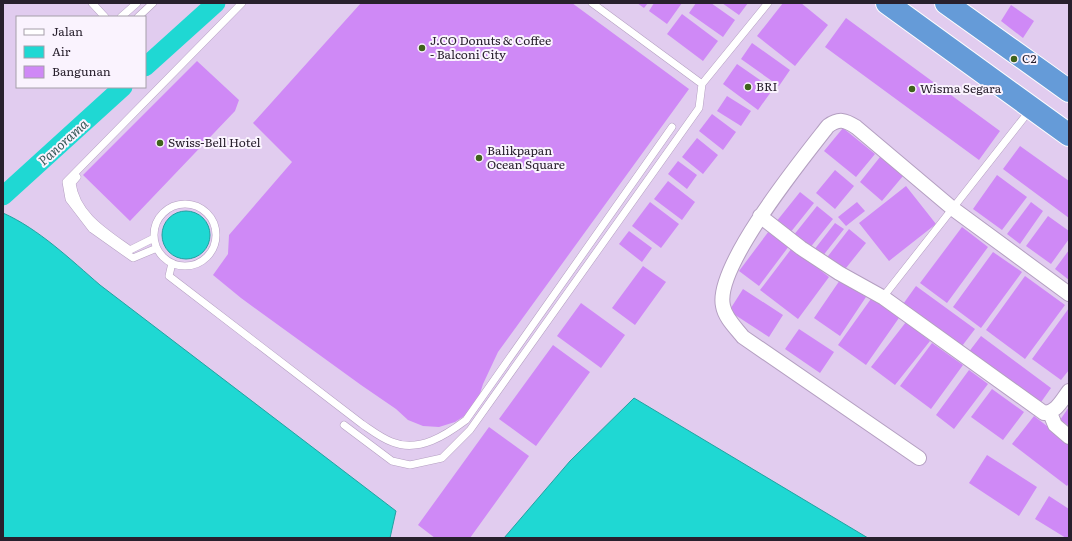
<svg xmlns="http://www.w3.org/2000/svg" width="1072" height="541" font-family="Literata,serif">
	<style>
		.water { fill: #1fd8d3; stroke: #22a1a1 }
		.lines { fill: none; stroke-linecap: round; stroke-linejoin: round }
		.canal { stroke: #1fd8d3; stroke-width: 19 }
		.building { fill: #cf89f6 }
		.lane-casing { stroke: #b49fc1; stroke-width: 8 }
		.street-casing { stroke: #b49fc1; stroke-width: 16 }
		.highway-casing { stroke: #fff; stroke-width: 24 }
		.lane { stroke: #fff; stroke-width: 7 }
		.street { stroke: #fff; stroke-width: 14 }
		.highway { stroke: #659bd8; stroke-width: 22 }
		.poi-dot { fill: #3f631b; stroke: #faf3fe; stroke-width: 1.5 }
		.labels { text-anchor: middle; stroke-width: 4; stroke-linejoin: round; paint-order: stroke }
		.poi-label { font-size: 12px; fill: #28202d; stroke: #faf3fe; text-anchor: start }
		.water-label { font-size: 13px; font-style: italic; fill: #385a58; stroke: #faf3fe }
	</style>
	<rect width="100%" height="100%" fill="#e1ccef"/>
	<path class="water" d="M162 235a24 24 0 1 1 48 0a24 24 0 1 1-48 0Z
		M 3,213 C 39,229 71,260 100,285 L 396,511 L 390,538 L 3,538 Z
		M 634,398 L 868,538 L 504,538 L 570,461 Z"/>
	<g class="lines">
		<path class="canal" d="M 145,67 L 216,3
			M 3,196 L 123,87"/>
	</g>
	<path class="building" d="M 361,3 L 572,3 L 689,89 L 498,352 L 483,384 L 478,400 L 469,413 L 455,422 L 439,427 L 423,426 L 408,420 L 396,409 L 361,385 L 241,298 L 213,275 L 228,254 L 229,235 L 292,162 L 253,123 Z
		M 637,3 L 648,3 L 644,8 Z
		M 654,3 L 682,3 L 667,24 L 649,11 Z
		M 696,3 L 711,3 L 735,20 L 723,37 L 689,13 Z
		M 722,3 L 748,3 L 739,15 Z
		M 783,3 L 801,3 L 828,25 L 795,66 L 757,36 Z
		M 1011,5 L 1034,21 L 1023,38 L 1001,21 Z
		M 682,14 L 718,41 L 703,61 L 667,34 Z
		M 846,18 L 1000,131 L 979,160 L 825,47 Z
		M 752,43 L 790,70 L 779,86 L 741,59 Z
		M 197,61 L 239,100 L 235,111 L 130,221 L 83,175 Z
		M 737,64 L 773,89 L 758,110 L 723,84 Z
		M 727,96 L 751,111 L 741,126 L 717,111 Z
		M 712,114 L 736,132 L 723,150 L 699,131 Z
		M 843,128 L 875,154 L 856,177 L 824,151 Z
		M 697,138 L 718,155 L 703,174 L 682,157 Z
		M 1020,146 L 1069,181 L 1069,218 L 1003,169 Z
		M 880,157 L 903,176 L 882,201 L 860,182 Z
		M 678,161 L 697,175 L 687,189 L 668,174 Z
		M 835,170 L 854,186 L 835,209 L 816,193 Z
		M 997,175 L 1027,197 L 1002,230 L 973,209 Z
		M 668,181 L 695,202 L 682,220 L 654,199 Z
		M 906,186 L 936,224 L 889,261 L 859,223 Z
		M 800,192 L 814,203 L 790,233 L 776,222 Z
		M 650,202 L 679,224 L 661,248 L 632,226 Z
		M 857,202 L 865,211 L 846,226 L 838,217 Z
		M 1031,202 L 1043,211 L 1020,244 L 1007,234 Z
		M 817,206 L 833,219 L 809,249 L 793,236 Z
		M 1048,216 L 1069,231 L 1069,239 L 1051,264 L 1026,246 Z
		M 835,223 L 844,229 L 822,257 L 814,250 Z
		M 962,227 L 988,247 L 947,303 L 920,283 Z
		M 849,229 L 866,243 L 842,273 L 825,260 Z
		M 629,231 L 652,248 L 642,262 L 619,244 Z
		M 769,231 L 789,246 L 759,286 L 739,271 Z
		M 792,248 L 829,277 L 798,319 L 760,290 Z
		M 1069,250 L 1069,280 L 1055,269 Z
		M 993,252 L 1022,272 L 981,328 L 953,307 Z
		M 643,266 L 666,282 L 635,325 L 612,308 Z
		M 1025,276 L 1065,305 L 1025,359 L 986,330 Z
		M 840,280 L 866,297 L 840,336 L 814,318 Z
		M 916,286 L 975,329 L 959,350 L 901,307 Z
		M 743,289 L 783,315 L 769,337 L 729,311 Z
		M 873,296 L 901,315 L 866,365 L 838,345 Z
		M 581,303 L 625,335 L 601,368 L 557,336 Z
		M 1069,308 L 1069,370 L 1061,380 L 1032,359 Z
		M 906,322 L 930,341 L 895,385 L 871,367 Z
		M 799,329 L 834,352 L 820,373 L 785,349 Z
		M 981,336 L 1051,388 L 1039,405 L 968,353 Z
		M 932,343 L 963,365 L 931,409 L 900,386 Z
		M 553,345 L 590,372 L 536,446 L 499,419 Z
		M 969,370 L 988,384 L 954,429 L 936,415 Z
		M 992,389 L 1024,412 L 1003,440 L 971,417 Z
		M 1069,407 L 1069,426 L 1060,420 Z
		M 1034,416 L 1069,443 L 1069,483 L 1067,486 L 1012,444 Z
		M 489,427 L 529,456 L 470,538 L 435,538 L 418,525 Z
		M 987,455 L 1037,487 L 1019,516 L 969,483 Z
		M 1049,496 L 1069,509 L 1069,538 L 1066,538 L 1035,519 Z"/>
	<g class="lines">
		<defs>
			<path id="lane" d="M 92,3 L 105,17
				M 592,3 L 702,84
				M 121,17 L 137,3
				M 138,17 L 153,3
				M 77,177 L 72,183 C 76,215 105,232 130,250 L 154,238
				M154 235a31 31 0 1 1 62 0a31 31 0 1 1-62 0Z
				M 157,248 L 133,258 L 92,229 L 69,199 L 66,182 L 242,3
				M 172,263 L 169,276 L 362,424 C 371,430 381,438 392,442 C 419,453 446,435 466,420 L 672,127
				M 883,297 L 1030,110
				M 344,425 L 392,461 L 410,465 L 442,458 L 470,430 L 699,108 L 702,84 L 768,3"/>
			<path id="street" d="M 760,216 L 801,248 L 839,273 L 884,298 L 1044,413 C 1056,413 1062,400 1069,391
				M 1050,413 L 1055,425 L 1069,437
				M 919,458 L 743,337 C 736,328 725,318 723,306 C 714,267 803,158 828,126 C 839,118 845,120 856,127 L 952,208 L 1069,294"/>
			<path id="highway" d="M 887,3 L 1069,135
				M 946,3 L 1069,91"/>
		</defs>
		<use href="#lane" class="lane-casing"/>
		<use href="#street" class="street-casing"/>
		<use href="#highway" class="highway-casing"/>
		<use href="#lane" class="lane"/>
		<use href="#street" class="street"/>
		<use href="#highway" class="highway"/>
	</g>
	<g class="poi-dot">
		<circle cx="422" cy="48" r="4"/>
		<circle cx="1014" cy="59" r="4"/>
		<circle cx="748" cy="87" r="4"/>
		<circle cx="912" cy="89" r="4"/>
		<circle cx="160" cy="143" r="4"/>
		<circle cx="479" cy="158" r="4"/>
	</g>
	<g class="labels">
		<g class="poi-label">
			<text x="430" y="45">J.CO Donuts &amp; Coffee<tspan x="430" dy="14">- Balconi City</tspan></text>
			<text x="1022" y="63">C2</text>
			<text x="756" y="91">BRI</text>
			<text x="920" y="93">Wisma Segara</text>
			<text x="168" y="147">Swiss-Bell Hotel</text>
			<text x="487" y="155">Balikpapan<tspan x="487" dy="14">Ocean Square</tspan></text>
		</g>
		<g class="water-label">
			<text transform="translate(63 142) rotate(-42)" y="5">Panorama</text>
		</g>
	</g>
	<rect width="1072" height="541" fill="none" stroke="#28202d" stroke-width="8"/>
	<rect x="16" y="16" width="130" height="72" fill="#faf3fe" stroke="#a69faa"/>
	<rect x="24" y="29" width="20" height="6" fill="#ffffff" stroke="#a69faa"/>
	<text x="52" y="36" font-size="12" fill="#28202d">Jalan</text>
	<rect x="24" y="46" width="20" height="12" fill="#1fd8d3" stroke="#a69faa"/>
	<text x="52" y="56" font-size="12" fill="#28202d">Air</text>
	<rect x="24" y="66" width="20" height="12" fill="#cf89f6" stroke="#a69faa"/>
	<text x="52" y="76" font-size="12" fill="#28202d">Bangunan</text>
</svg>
